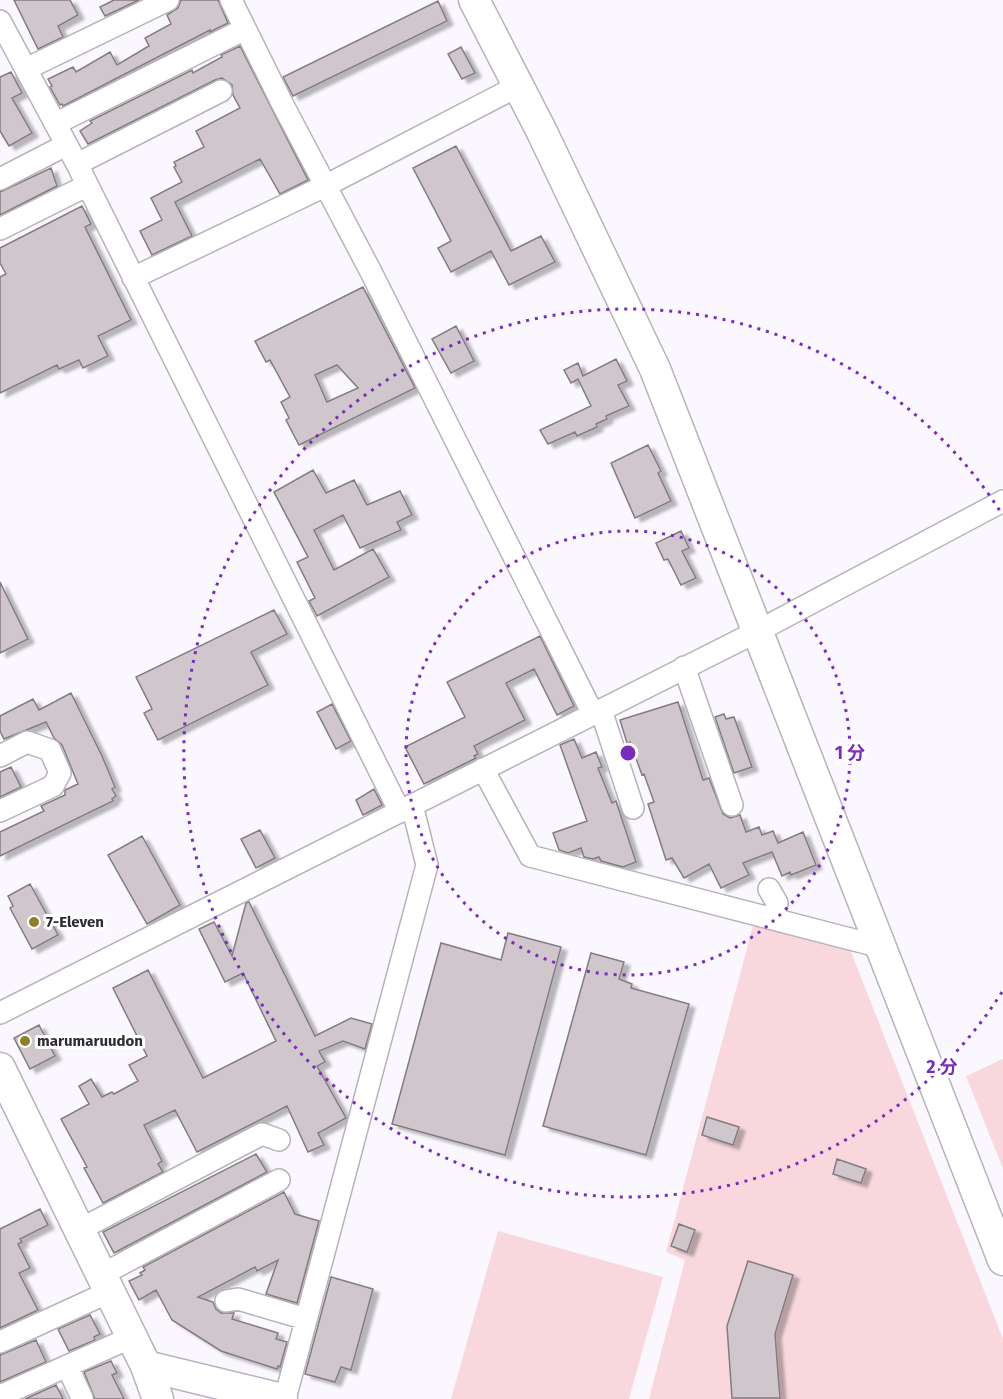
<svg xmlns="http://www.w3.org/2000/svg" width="1003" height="1399" font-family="'Fira Sans','Noto Sans JP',sans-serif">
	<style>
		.green { fill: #f8d8dd }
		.building { fill: #d0c7cd; stroke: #847b81; stroke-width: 1.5; fill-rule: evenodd; filter: url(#shadow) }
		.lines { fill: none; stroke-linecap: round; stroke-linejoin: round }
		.street-casing { stroke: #b7b2bb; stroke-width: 24 }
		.secondary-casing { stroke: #b7b2bb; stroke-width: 33 }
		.street { stroke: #fff; stroke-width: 21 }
		.secondary { stroke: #fff; stroke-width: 30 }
		.ring { fill: none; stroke: #7b2cbf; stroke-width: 3; stroke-dasharray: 3 6 }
		.poi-dot { fill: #8e8027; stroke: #fff; stroke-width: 2 }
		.labels { text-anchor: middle; stroke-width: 6; stroke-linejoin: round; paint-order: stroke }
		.poi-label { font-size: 15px; font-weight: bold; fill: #2e2c30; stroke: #fff; text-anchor: start }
		.centre { fill: #7b2cbf; stroke: #fff; stroke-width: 3 }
		.ring-label { font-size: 18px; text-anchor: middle; font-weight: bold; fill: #7b2cbf; stroke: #fff; stroke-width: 6; stroke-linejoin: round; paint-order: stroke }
	</style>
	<defs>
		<filter id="shadow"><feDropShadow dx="6" dy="4" stdDeviation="1.5" flood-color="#0004"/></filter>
	</defs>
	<rect width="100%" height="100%" fill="#faf7fe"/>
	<path class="green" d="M 754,922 L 848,944 L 1003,1339 L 1003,1399 L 649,1399 L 685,1260 L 666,1252 Z
		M 1003,1059 L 1003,1169 L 966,1076 Z
		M 498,1231 L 663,1277 L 629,1399 L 451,1399 Z"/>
	<path class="building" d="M 14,0 L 70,0 L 78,15 L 58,26 L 63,37 L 38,49 Z
		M 114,0 L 139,0 L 105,16 L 100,7 Z
		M 181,0 L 218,0 L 228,23 L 210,32 L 210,30 L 63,106 L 62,104 L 60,105 L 50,87 L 52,86 L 48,79 L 73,67 L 76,72 L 110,52 L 117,65 L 149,46 L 145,38 L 171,24 L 167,15 L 178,8 Z
		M 438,1 L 447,21 L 293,96 L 283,77 Z
		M 240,46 L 308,180 L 280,194 L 260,159 L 175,202 L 192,236 L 152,255 L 140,231 L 162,220 L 151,198 L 182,182 L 174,167 L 176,166 L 174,162 L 204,147 L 196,131 L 240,108 L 233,95 L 232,85 L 222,78 L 215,80 L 88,144 L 80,131 L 92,123 L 90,121 L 192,70 L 193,73 L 222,57 L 221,55 Z
		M 461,47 L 475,73 L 462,79 L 448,54 Z
		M 11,72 L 22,93 L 12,98 L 32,133 L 9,146 L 0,131 L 0,77 Z
		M 456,146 L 511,251 L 541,236 L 555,262 L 509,285 L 491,251 L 451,272 L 438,248 L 451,241 L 413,168 Z
		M 51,168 L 57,186 L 0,215 L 0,192 Z
		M 82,206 L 91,224 L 85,227 L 131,320 L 98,336 L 108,356 L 83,368 L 79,360 L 59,369 L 57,365 L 0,393 L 0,277 L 6,274 L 0,263 L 0,248 Z
		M 363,287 L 415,388 L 299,445 L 286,420 L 289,418 L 281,402 L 290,397 L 270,360 L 266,362 L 255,341 ZM 337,365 L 358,388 L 327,402 L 315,375 Z
		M 456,326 L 474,361 L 451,373 L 432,339 Z
		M 616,359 L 627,381 L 618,385 L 629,406 L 606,416 L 607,419 L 596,424 L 597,427 L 577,436 L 575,432 L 548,444 L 540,430 L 591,406 L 578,379 L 571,383 L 564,370 L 578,363 L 583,376 Z
		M 648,445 L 661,471 L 658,473 L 671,501 L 635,518 L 611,463 Z
		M 313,470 L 326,493 L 354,480 L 367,505 L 400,491 L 412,515 L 397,522 L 401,530 L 360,548 L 343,515 L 314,530 L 334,570 L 373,549 L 389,577 L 317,616 L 309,601 L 315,598 L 297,562 L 308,557 L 274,492 Z
		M 681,531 L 689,548 L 682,551 L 696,578 L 681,585 L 668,559 L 664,560 L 656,543 Z
		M 0,582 L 28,639 L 0,653 Z
		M 274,610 L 287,634 L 251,652 L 268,685 L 158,740 L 144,713 L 152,709 L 136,677 Z
		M 540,636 L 574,706 L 557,715 L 534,669 L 506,683 L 525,720 L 474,746 L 478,754 L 474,756 L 476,758 L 424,784 L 405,747 L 465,717 L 447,682 Z
		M 71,693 L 102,756 L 115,787 L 112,789 L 116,796 L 112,799 L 113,801 L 0,856 L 0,832 L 44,811 L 41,806 L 65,795 L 65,790 L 78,784 L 62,745 L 54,738 L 46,722 L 4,739 L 0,731 L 0,716 L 33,699 L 39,710 Z
		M 678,702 L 703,780 L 709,778 L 723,814 L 730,818 L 740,815 L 746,832 L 759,827 L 762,835 L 773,831 L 778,843 L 803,832 L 816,865 L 791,875 L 790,872 L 782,876 L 772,852 L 743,863 L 749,875 L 721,888 L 709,864 L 684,878 L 672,858 L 666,860 L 648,804 L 654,802 L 644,774 L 642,775 L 630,742 L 627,743 L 620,720 Z
		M 332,704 L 351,741 L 336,749 L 317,712 Z
		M 724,714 L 726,719 L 734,717 L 752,767 L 734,773 L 715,717 Z
		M 574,739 L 582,758 L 596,752 L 602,767 L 598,768 L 612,803 L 616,801 L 636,862 L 623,867 L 601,861 L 599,857 L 593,859 L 584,857 L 581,848 L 568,853 L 559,850 L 553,833 L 587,821 L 560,745 Z
		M 11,767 L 21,787 L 0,797 L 0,772 Z
		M 374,789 L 382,805 L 363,815 L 356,800 Z
		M 260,830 L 275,858 L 256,868 L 241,839 Z
		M 142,836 L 180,905 L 147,924 L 108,855 Z
		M 30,884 L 58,935 L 32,949 L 10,908 L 13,906 L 8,896 Z
		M 249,902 L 315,1036 L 351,1018 L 372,1024 L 365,1049 L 343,1041 L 319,1051 L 325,1062 L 317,1066 L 346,1118 L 318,1133 L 324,1145 L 308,1152 L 287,1106 L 197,1152 L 175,1110 L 144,1125 L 162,1161 L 158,1164 L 163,1172 L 103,1203 L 84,1168 L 87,1167 L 61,1119 L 89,1104 L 79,1086 L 91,1079 L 102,1097 L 112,1092 L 114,1094 L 138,1081 L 129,1065 L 147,1056 L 113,988 L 148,970 L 203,1078 L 276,1041 L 243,973 L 225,982 L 199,929 L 214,922 L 232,956 L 246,903 Z
		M 508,933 L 561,947 L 505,1155 L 392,1124 L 441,943 L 501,960 Z
		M 591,953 L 624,962 L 619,979 L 632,984 L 631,988 L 689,1004 L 646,1155 L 543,1126 Z
		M 39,1025 L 55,1056 L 30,1069 L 14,1038 Z
		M 707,1117 L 739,1127 L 733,1145 L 702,1135 Z
		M 256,1154 L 267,1172 L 114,1253 L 103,1232 Z
		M 837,1159 L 866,1169 L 861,1183 L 833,1174 Z
		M 284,1192 L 295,1214 L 319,1221 L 297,1303 L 266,1294 L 278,1260 L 257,1271 L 255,1267 L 198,1297 L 213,1302 L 216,1309 L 221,1313 L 234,1313 L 232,1319 L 278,1333 L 276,1339 L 287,1342 L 280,1367 L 278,1366 L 277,1369 L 221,1351 L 172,1320 L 156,1290 L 139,1300 L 129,1281 L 142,1275 L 140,1273 L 145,1270 L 143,1267 Z
		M 40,1209 L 48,1225 L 20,1239 L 22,1242 L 18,1244 L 30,1268 L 19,1273 L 38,1310 L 0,1328 L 0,1229 Z
		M 679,1224 L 695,1230 L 687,1252 L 671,1246 Z
		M 748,1261 L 793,1275 L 775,1334 L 780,1398 L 732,1398 L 727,1326 Z
		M 331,1277 L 373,1289 L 351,1370 L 341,1367 L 335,1382 L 305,1374 Z
		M 90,1315 L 100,1334 L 94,1337 L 95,1340 L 69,1351 L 58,1329 Z
		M 36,1340 L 46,1362 L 0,1382 L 0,1355 Z
		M 111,1361 L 117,1373 L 112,1375 L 124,1399 L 95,1399 L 84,1372 Z
		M 56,1385 L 63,1399 L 25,1399 Z"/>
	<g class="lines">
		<defs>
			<path id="street" d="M 231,0 L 283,105 L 371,272 L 593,714
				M 0,21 L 77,164 L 400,812
				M 26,69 L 168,0
				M 55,124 L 245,29
				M 77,164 L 221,91
				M 0,179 L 66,145
				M 0,229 L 86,186
				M 133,278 L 325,186 L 518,86
				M 684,667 L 732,805
				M 601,710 L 633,808
				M 0,756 L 27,742 L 50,750 L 60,773 L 53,786 L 0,811
				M 483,769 L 530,856 L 881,947
				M 769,889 L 777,903 L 774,919
				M 0,1013 L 758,631 L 1003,501
				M 79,1230 L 262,1134 L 279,1140
				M 101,1275 L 279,1180
				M 226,1301 L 238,1299 L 306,1319
				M 0,1342 L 109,1292
				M 67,1366 L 82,1398
				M 0,1396 L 132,1337
				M 285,1399 L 427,865 L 412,805"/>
			<path id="secondary" d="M 474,0 L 541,130 L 655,369 L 1003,1260
				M 0,1068 L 146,1366 L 158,1399
				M 146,1366 L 282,1399"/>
		</defs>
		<use href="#street" class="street-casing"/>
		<use href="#secondary" class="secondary-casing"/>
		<use href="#street" class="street"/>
		<use href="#secondary" class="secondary"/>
	</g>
	<g class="ring">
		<circle cx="628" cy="753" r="222"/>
		<path d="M1002 992A444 444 0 1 1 1002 514"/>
	</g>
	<g class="poi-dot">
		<circle cx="34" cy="922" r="6"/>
		<circle cx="25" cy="1041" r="6"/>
	</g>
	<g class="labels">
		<g class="poi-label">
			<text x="46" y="927">7-Eleven</text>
			<text x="37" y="1046">marumaruudon</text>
		</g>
	</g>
	<circle cx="628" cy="753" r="9" class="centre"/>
	<g class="ring-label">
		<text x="850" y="759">1 分</text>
		<text x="942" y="1073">2 分</text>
	</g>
</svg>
